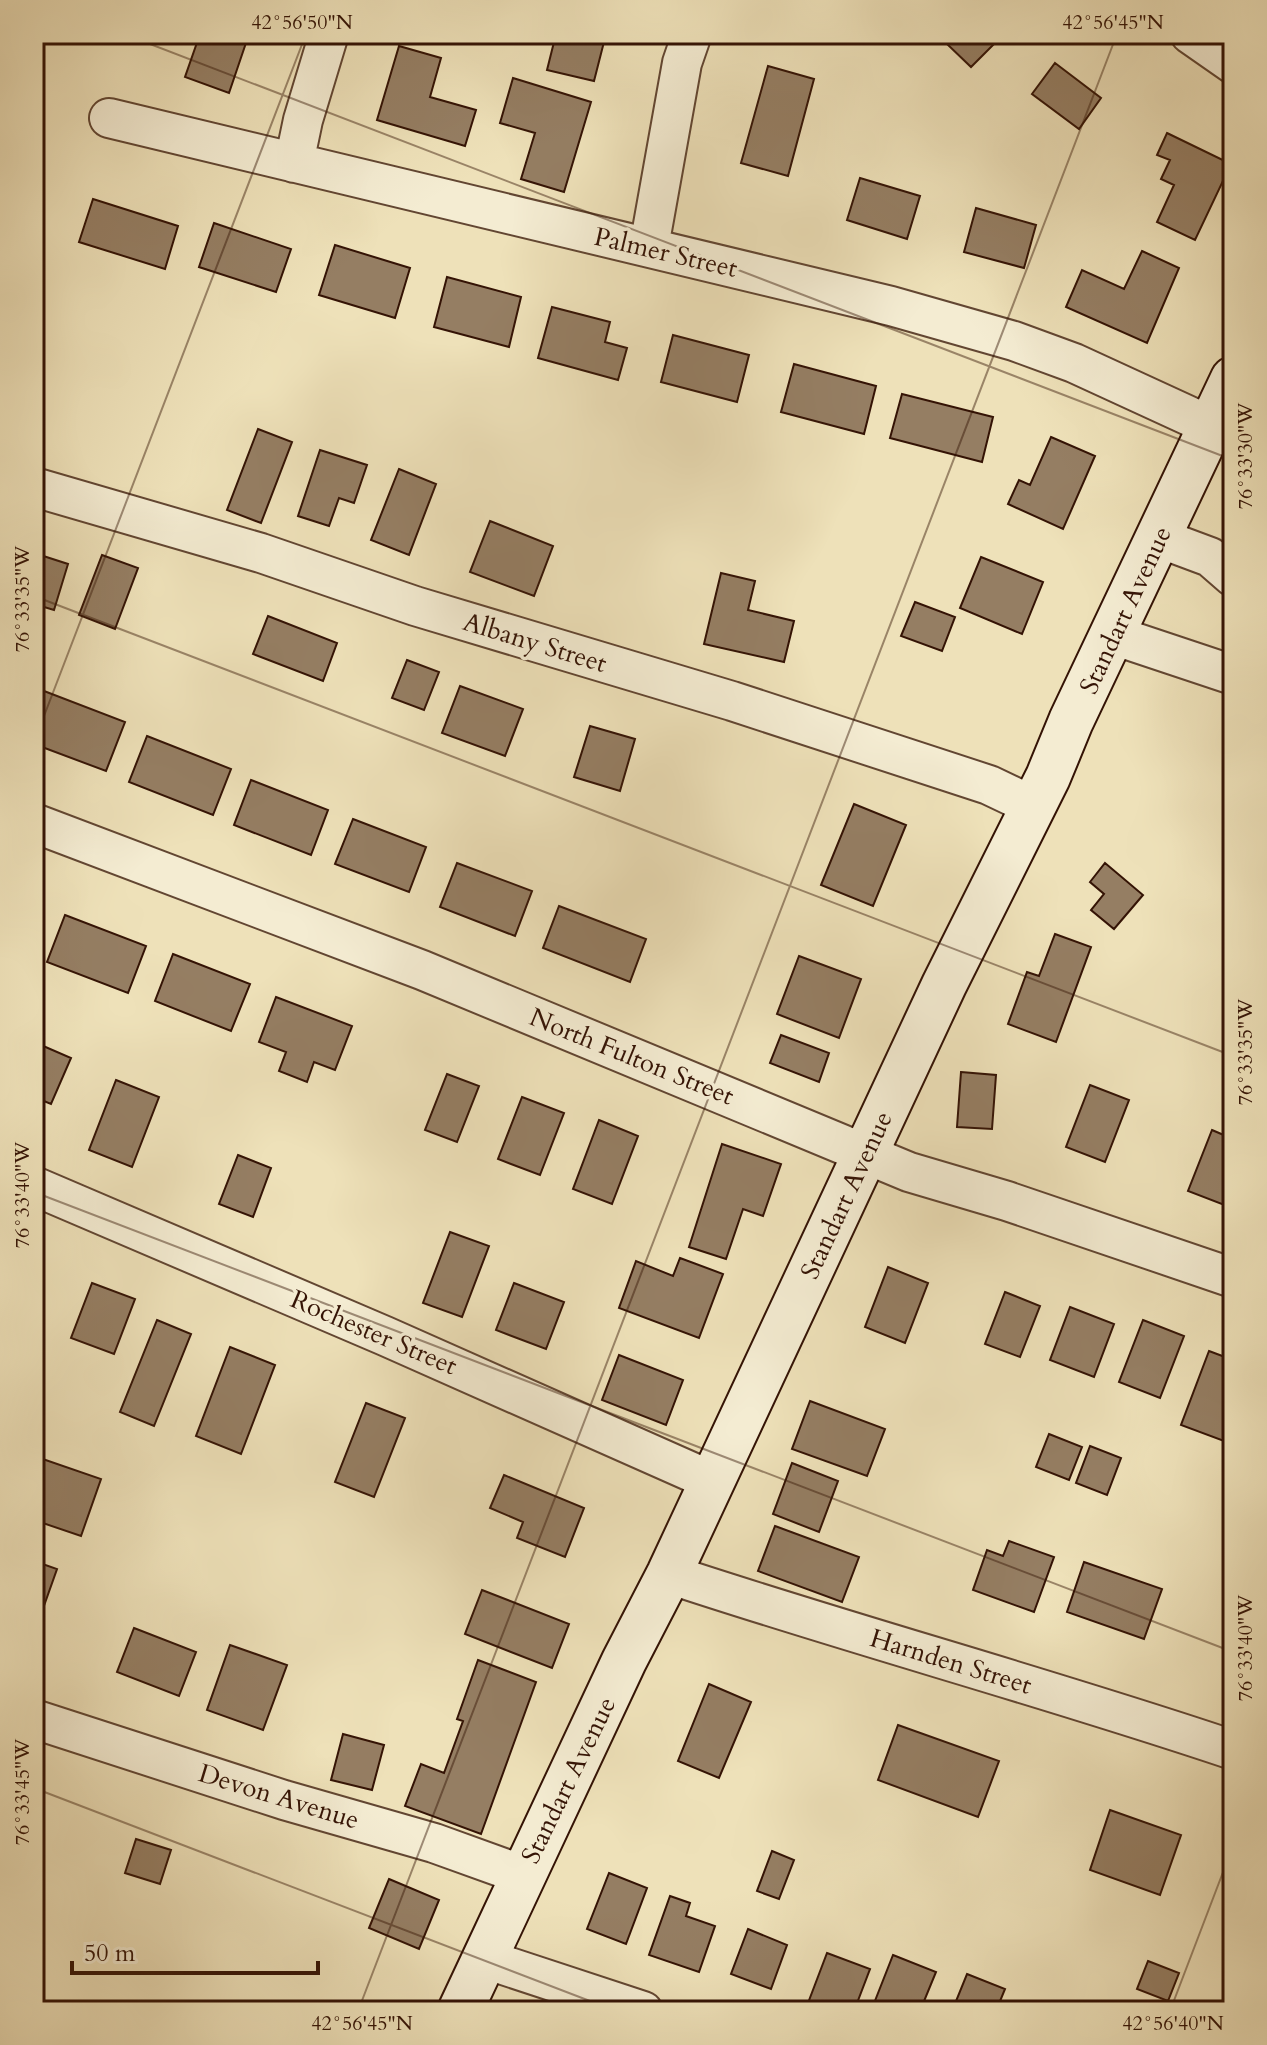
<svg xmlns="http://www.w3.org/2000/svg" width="1267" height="2045" font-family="Cardo,serif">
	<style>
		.building { fill: #957e63; stroke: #341305; stroke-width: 2 }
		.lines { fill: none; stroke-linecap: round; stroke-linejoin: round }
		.street-casing { stroke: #624632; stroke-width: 42 }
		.secondary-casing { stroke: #341305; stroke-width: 48 }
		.street { stroke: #f4ecd2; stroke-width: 38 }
		.secondary { stroke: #f4ecd2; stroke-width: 44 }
		.ticks { fill: none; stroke: #341305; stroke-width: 2; stroke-opacity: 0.45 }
		.labels { text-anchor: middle; stroke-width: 7; stroke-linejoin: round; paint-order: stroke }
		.street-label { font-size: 26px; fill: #341305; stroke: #f4ecd2 }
		.neatline { fill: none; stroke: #341305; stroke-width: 3 }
		.ticks-label { font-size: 20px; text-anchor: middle; fill: #341305 }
	</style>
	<rect width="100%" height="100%" fill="#eee1b9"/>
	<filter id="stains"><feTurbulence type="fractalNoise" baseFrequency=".0025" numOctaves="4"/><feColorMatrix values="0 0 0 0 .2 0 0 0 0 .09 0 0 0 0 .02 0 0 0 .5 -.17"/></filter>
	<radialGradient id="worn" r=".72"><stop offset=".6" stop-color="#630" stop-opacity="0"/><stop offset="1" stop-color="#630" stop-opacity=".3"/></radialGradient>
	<path class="building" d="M 200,34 L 249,34 L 229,93 L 185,77 Z
		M 556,34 L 606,34 L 594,81 L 547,70 Z
		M 956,34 L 1004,34 L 971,67 L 947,44 Z
		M 399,46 L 441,58 L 430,97 L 476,110 L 465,146 L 377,120 Z
		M 1055,63 L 1101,98 L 1079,129 L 1032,94 Z
		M 768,66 L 814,79 L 788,176 L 741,163 Z
		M 513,78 L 591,102 L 564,192 L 521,179 L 535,133 L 500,123 Z
		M 1167,133 L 1231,164 L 1195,240 L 1157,222 L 1174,185 L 1161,179 L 1170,160 L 1157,155 Z
		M 860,178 L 920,196 L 907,239 L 847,220 Z
		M 93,199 L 178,226 L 165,269 L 79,242 Z
		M 976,208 L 1036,225 L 1024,268 L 964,252 Z
		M 214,223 L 291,249 L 276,292 L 199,267 Z
		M 335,245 L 410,268 L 395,318 L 319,295 Z
		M 1142,251 L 1179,268 L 1147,343 L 1066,307 L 1082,270 L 1124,289 Z
		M 447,277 L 521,297 L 509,347 L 434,327 Z
		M 552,307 L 610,322 L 605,342 L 627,348 L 618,380 L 538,358 Z
		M 673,335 L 749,355 L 737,402 L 661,382 Z
		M 794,364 L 876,386 L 864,434 L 781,412 Z
		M 902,394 L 993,417 L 982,462 L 890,438 Z
		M 258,429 L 292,442 L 261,523 L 227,510 Z
		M 1051,437 L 1095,456 L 1063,529 L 1008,504 L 1019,480 L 1030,485 Z
		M 320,450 L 367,465 L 354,503 L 339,498 L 329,526 L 298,516 Z
		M 399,469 L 436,484 L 409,555 L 371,540 Z
		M 490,521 L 553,546 L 534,596 L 470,572 Z
		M 34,553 L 68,564 L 54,610 L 34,604 Z
		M 102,555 L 138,568 L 115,629 L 79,615 Z
		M 981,557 L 1043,582 L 1022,634 L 960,608 Z
		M 721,573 L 755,581 L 748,610 L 794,621 L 784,662 L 704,644 Z
		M 915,602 L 955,617 L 942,651 L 901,636 Z
		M 268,616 L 337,643 L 323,681 L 253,654 Z
		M 407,660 L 439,672 L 424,710 L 392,698 Z
		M 460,686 L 523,709 L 505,756 L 442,733 Z
		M 44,691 L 125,722 L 106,771 L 34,744 L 34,716 Z
		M 590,726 L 635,739 L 620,791 L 574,777 Z
		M 147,736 L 231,769 L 213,815 L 129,782 Z
		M 251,780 L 328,810 L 311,855 L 234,825 Z
		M 854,804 L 906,825 L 873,906 L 821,885 Z
		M 353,819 L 426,847 L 409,892 L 335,864 Z
		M 457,863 L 532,891 L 515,936 L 440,907 Z
		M 1105,863 L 1143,895 L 1114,929 L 1091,910 L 1104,894 L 1090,882 Z
		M 559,906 L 646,939 L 630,982 L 543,948 Z
		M 65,915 L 146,946 L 128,993 L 47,962 Z
		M 1055,934 L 1091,947 L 1056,1042 L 1008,1024 L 1027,972 L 1039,976 Z
		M 173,954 L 250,984 L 231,1031 L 155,1001 Z
		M 799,956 L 861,979 L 839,1038 L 777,1014 Z
		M 276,997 L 352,1026 L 335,1070 L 314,1062 L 307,1082 L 279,1071 L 286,1052 L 259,1042 Z
		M 781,1035 L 829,1053 L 819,1082 L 770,1063 Z
		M 34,1042 L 71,1058 L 51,1104 L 34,1097 Z
		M 961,1072 L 996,1075 L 992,1129 L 957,1127 Z
		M 447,1074 L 479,1086 L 457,1142 L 425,1130 Z
		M 116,1080 L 159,1097 L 132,1167 L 89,1150 Z
		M 1090,1085 L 1129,1100 L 1105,1162 L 1066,1147 Z
		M 522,1097 L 564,1113 L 540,1175 L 498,1159 Z
		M 599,1120 L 638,1136 L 612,1204 L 573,1189 Z
		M 1212,1130 L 1233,1139 L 1233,1190 L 1227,1206 L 1188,1191 Z
		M 722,1144 L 781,1164 L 763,1216 L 743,1209 L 726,1259 L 689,1247 Z
		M 238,1155 L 271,1168 L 253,1217 L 219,1204 Z
		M 450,1232 L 489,1246 L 462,1317 L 423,1303 Z
		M 680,1258 L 723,1274 L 699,1338 L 619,1308 L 636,1261 L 673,1276 Z
		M 888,1267 L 928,1283 L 905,1343 L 865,1327 Z
		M 92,1283 L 135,1299 L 114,1354 L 71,1338 Z
		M 514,1283 L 564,1302 L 546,1349 L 496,1330 Z
		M 1005,1292 L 1040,1306 L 1020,1357 L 985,1344 Z
		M 1070,1307 L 1114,1324 L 1094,1377 L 1050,1360 Z
		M 157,1320 L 191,1334 L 154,1426 L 120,1412 Z
		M 1143,1320 L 1184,1336 L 1160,1398 L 1119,1382 Z
		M 230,1347 L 275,1365 L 241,1454 L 196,1436 Z
		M 1209,1351 L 1233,1360 L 1233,1417 L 1224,1441 L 1181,1425 Z
		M 619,1355 L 683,1380 L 666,1425 L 602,1400 Z
		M 810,1401 L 885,1429 L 867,1476 L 792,1449 Z
		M 366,1403 L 405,1418 L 374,1497 L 335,1482 Z
		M 1049,1434 L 1082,1447 L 1069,1480 L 1036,1467 Z
		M 1090,1446 L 1121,1458 L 1107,1495 L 1076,1483 Z
		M 34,1456 L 101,1479 L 81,1536 L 34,1520 Z
		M 792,1463 L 838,1481 L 819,1532 L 773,1514 Z
		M 504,1475 L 584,1508 L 565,1557 L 517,1538 L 523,1522 L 490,1508 Z
		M 775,1526 L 859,1557 L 842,1602 L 758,1571 Z
		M 1009,1541 L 1054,1557 L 1034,1612 L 973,1590 L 987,1550 L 1003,1556 Z
		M 34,1561 L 57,1569 L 34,1634 Z
		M 1084,1562 L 1162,1589 L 1144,1639 L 1067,1612 Z
		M 482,1590 L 569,1624 L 552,1668 L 465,1634 Z
		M 134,1628 L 196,1652 L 179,1696 L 117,1672 Z
		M 230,1645 L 287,1665 L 263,1730 L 207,1710 Z
		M 478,1660 L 536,1682 L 481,1834 L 405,1806 L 421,1764 L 444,1773 L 463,1721 L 457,1719 Z
		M 709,1684 L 751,1702 L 719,1778 L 678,1761 Z
		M 898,1725 L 999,1761 L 978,1817 L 878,1780 Z
		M 343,1734 L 384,1745 L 372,1790 L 331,1780 Z
		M 1110,1810 L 1181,1835 L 1160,1895 L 1090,1870 Z
		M 136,1839 L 171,1850 L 160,1884 L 125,1873 Z
		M 772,1851 L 794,1860 L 779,1899 L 757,1891 Z
		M 609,1873 L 647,1888 L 626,1944 L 587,1929 Z
		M 389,1879 L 439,1900 L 419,1949 L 369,1928 Z
		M 670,1896 L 690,1903 L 686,1916 L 715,1926 L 699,1972 L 649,1955 Z
		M 748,1929 L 787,1945 L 771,1989 L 731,1974 Z
		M 827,1953 L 870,1969 L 854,2011 L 805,2011 Z
		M 893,1955 L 936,1972 L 920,2011 L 871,2011 Z
		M 1148,1961 L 1179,1973 L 1168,2001 L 1137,1989 Z
		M 967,1974 L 1005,1989 L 996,2011 L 952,2011 Z"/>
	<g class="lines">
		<defs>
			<path id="street" d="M 1190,34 L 1233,64
				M 109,118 L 891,306 L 1014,341 L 1074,363 L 1211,426
				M 294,163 L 303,120 L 329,34
				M 649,247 L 682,63 L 692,34
				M 34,487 L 261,553 L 415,606 L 732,701 L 989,785 L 1033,806
				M 1159,538 L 1210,557 L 1233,577
				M 1113,635 L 1233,675
				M 34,823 L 422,970 L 909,1172 L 1007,1201 L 1233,1278
				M 34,1186 L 385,1336 L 712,1481
				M 669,1574 C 856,1636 1046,1687 1233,1750
				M 34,1719 L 284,1800 L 434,1843 L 523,1875
				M 485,1959 L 643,2011"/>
			<path id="secondary" d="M 460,2011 L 624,1661 L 669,1574 L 944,985 L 1048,777 L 1071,721 L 1233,379"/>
		</defs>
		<use href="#street" class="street-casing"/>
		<use href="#secondary" class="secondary-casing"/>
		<use href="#street" class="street"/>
		<use href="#secondary" class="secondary"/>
	</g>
	<path class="ticks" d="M 124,34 L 1233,460M 34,596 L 1233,1056M 34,742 L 306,34M 34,1192 L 1233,1652M 34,1788 L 616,2011M 358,2011 L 1117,34M 1170,2011 L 1233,1846"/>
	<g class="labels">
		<g class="street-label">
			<text transform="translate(666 252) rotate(13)" y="9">Palmer Street</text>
			<text transform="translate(1125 610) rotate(-65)" y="9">Standart Avenue</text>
			<text transform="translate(535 642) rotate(17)" y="9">Albany Street</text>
			<text transform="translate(632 1056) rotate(22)" y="9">North Fulton Street</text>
			<text transform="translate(846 1195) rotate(-65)" y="9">Standart Avenue</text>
			<text transform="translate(374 1332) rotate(23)" y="9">Rochester Street</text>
			<text transform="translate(951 1661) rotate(17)" y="9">Harnden Street</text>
			<text transform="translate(568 1780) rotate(-64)" y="9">Standart Avenue</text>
			<text transform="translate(279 1796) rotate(17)" y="9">Devon Avenue</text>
		</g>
	</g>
	<rect width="1267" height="2045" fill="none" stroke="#eee1b9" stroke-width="88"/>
	<path d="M72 1961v12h246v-12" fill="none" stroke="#341305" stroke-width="4"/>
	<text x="84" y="1961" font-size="24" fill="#341305" stroke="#f4ecd2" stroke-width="6" paint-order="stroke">50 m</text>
	<rect x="44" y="44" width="1179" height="1957" class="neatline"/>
	<g class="ticks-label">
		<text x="302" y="29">42°56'50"N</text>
		<text x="1113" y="29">42°56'45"N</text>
		<text transform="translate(1245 456) rotate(-90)" y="7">76°33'30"W</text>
		<text transform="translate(22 599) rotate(-90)" y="7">76°33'35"W</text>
		<text transform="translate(1245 1052) rotate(-90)" y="7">76°33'35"W</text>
		<text transform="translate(22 1195) rotate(-90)" y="7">76°33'40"W</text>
		<text transform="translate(1245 1648) rotate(-90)" y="7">76°33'40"W</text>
		<text transform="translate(22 1792) rotate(-90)" y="7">76°33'45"W</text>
		<text x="362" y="2030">42°56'45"N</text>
		<text x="1173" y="2030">42°56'40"N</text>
	</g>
	<rect width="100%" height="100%" filter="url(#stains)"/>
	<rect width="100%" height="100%" fill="url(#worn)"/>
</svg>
